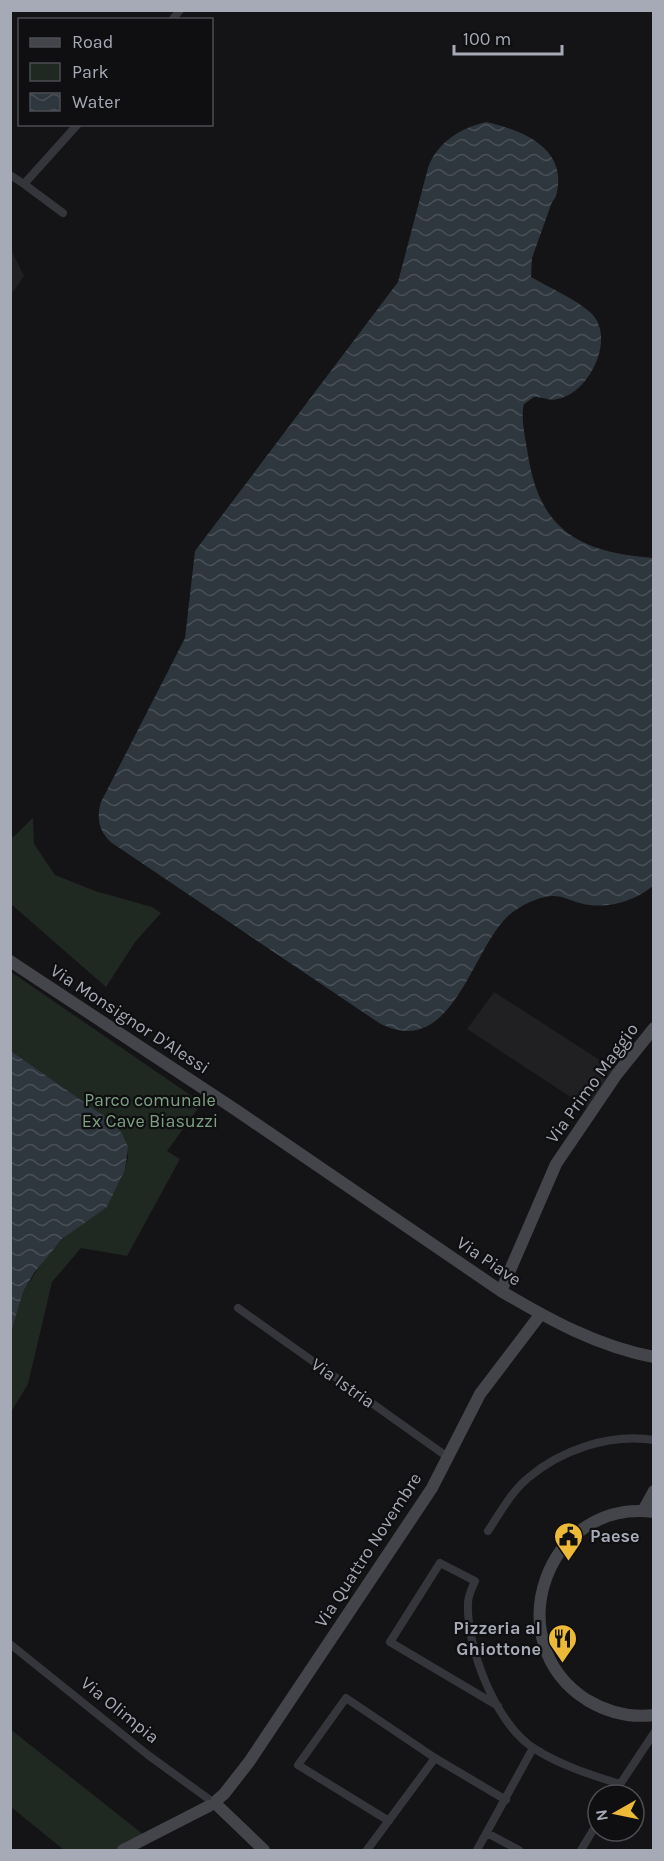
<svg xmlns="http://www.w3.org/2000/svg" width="664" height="1861" font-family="Karla,sans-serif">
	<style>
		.built { fill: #202023 }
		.green { fill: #202822 }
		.water { fill: url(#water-waves) }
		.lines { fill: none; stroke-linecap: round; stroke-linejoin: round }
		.street { stroke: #35363b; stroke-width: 8 }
		.secondary { stroke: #43454a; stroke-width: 12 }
		.labels { text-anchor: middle; stroke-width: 4.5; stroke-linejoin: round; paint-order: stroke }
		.street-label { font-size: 18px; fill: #a6aab6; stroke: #0f0f11 }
		.park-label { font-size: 18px; fill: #7ea082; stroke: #0f0f11 }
		.poi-label { font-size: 18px; font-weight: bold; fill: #a6aab6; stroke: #0f0f11; text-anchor: start }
	</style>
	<defs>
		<pattern id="water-waves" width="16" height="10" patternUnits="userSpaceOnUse" patternTransform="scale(1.5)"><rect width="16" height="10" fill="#2e363e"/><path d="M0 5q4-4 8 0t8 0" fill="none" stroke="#495058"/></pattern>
	</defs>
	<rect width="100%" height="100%" fill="#141416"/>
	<path class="built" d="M 10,248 L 24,276 L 11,295 L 10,295 Z
		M 494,992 L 617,1071 L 589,1109 L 467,1029 Z"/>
	<path class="green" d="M 33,818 L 34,844 L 55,875 L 95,891 L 152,907 L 161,913 L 135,942 L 106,987 L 11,904 L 11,839 Z
		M 11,972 L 202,1103 L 167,1151 L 180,1159 L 127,1256 L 81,1248 L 52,1282 L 28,1384 L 11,1412 L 11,1332 L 15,1313 L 23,1292 L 47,1255 L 74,1228 L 107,1207 L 125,1170 L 128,1157 L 125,1139 L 114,1123 L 11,1051 Z
		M 10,1729 L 144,1835 L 117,1850 L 64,1850 L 11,1807 Z"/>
	<path class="water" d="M 486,122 C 518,129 562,145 558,185 C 557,192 557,197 552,202 L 532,258 L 531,277 C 550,288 574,298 590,312 C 616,335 592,387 564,397 C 549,403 547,397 534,397 L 524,404 C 520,418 526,440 528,455 C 540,532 581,552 653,558 L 653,886 C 633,902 606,910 580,903 C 571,901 563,896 554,896 C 539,896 519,906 508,916 C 470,952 452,1061 379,1023 L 112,843 C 99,832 96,818 101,802 L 185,638 L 195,551 L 398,282 L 428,168 C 437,142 461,128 486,122 Z
		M 11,1051 L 114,1123 L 123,1135 L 128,1147 L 125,1170 L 107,1207 L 62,1239 L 34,1273 L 23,1292 L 11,1332 Z"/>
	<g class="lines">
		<path class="street" d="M 172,20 L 180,10
			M 10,175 L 24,184 L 78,124
			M 24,184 L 63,213
			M 238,1308 L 449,1458
			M 488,1531 C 500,1513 511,1492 528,1478 C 561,1450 610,1433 654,1440
			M 10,1644 L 148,1755 L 210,1800
			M 498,1706 L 390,1642 L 440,1563 L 475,1581 C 472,1588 468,1596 468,1603 C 466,1647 496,1725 535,1749 C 560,1765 591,1775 620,1784
			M 613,1795 L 654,1733
			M 389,1821 L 298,1765 L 346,1698 L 435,1758 L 506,1800
			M 487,1833 L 519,1850
			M 367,1850 L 435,1758
			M 477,1850 L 533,1748
			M 581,1850 L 598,1822"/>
		<path class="secondary" d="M 10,961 L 236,1110 L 501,1291 C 548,1319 599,1347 654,1357
			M 501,1291 L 556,1164 L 617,1074 L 654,1028
			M 643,1511 L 654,1491
			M 654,1512 C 546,1498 496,1642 587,1700 C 607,1712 631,1718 654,1715
			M 217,1800 L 224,1794 L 249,1762 L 432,1488 L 480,1394 L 540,1315
			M 218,1806 L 264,1850
			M 123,1850 L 209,1806"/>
	</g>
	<defs>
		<symbol id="civic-pin" viewBox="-11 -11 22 30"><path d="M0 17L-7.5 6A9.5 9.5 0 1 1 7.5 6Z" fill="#ecba36" stroke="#0f0f11"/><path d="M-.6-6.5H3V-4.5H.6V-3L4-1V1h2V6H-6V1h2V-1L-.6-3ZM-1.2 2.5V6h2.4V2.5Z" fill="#111"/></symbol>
		<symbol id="restaurant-pin" viewBox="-11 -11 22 30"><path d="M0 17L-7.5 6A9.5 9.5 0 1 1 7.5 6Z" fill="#ecba36" stroke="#0f0f11"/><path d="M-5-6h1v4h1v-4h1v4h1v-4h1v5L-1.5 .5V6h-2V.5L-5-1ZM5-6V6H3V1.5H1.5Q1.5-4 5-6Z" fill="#111"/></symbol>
	</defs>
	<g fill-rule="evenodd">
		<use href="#civic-pin" x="552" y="1520" width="33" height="45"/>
		<use href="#restaurant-pin" x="546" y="1622" width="33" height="45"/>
	</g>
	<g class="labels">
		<g class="street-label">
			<text transform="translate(130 1019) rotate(33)" y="6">Via Monsignor D'Alessi</text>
			<text transform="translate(592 1083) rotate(-54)" y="6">Via Primo Maggio</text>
			<text transform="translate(489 1261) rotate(34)" y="6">Via Piave</text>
			<text transform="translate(343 1383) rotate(35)" y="6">Via Istria</text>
			<text transform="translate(368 1550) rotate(-57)" y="6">Via Quattro Novembre</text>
			<text transform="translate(120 1710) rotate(39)" y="6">Via Olimpia</text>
		</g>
		<g class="park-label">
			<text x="150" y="1106">Parco comunale<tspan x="150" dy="21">Ex Cave Biasuzzi</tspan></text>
		</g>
		<g class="poi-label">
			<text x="590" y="1542">Paese</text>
			<text x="541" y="1634" text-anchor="end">Pizzeria al<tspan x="541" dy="21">Ghiottone</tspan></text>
		</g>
	</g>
	<rect width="664" height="1861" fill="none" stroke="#a6aab6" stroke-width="24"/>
	<rect x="18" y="18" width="195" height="108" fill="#0f0f11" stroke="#4b4d53" stroke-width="1.5"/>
	<rect x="30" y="38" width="30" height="9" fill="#43454a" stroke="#4b4d53" stroke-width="1.5"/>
	<text x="72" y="48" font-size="18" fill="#a6aab6">Road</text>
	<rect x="30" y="63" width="30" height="18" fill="#202822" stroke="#4b4d53" stroke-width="1.5"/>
	<text x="72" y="78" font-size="18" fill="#a6aab6">Park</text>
	<rect x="30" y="93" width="30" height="18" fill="url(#water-waves)" stroke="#4b4d53" stroke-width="1.5"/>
	<text x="72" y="108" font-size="18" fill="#a6aab6">Water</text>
	<g transform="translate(616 1813) rotate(261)"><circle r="28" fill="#0f0f11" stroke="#4b4d53" stroke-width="1.5"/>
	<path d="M0-4.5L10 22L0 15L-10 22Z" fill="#ecba36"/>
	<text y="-9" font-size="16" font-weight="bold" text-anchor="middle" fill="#a6aab6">N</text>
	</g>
	<path d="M454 45v9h108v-9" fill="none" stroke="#a6aab6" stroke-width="3"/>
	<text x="463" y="45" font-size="18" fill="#a6aab6" stroke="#0f0f11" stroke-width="4.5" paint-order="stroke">100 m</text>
</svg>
